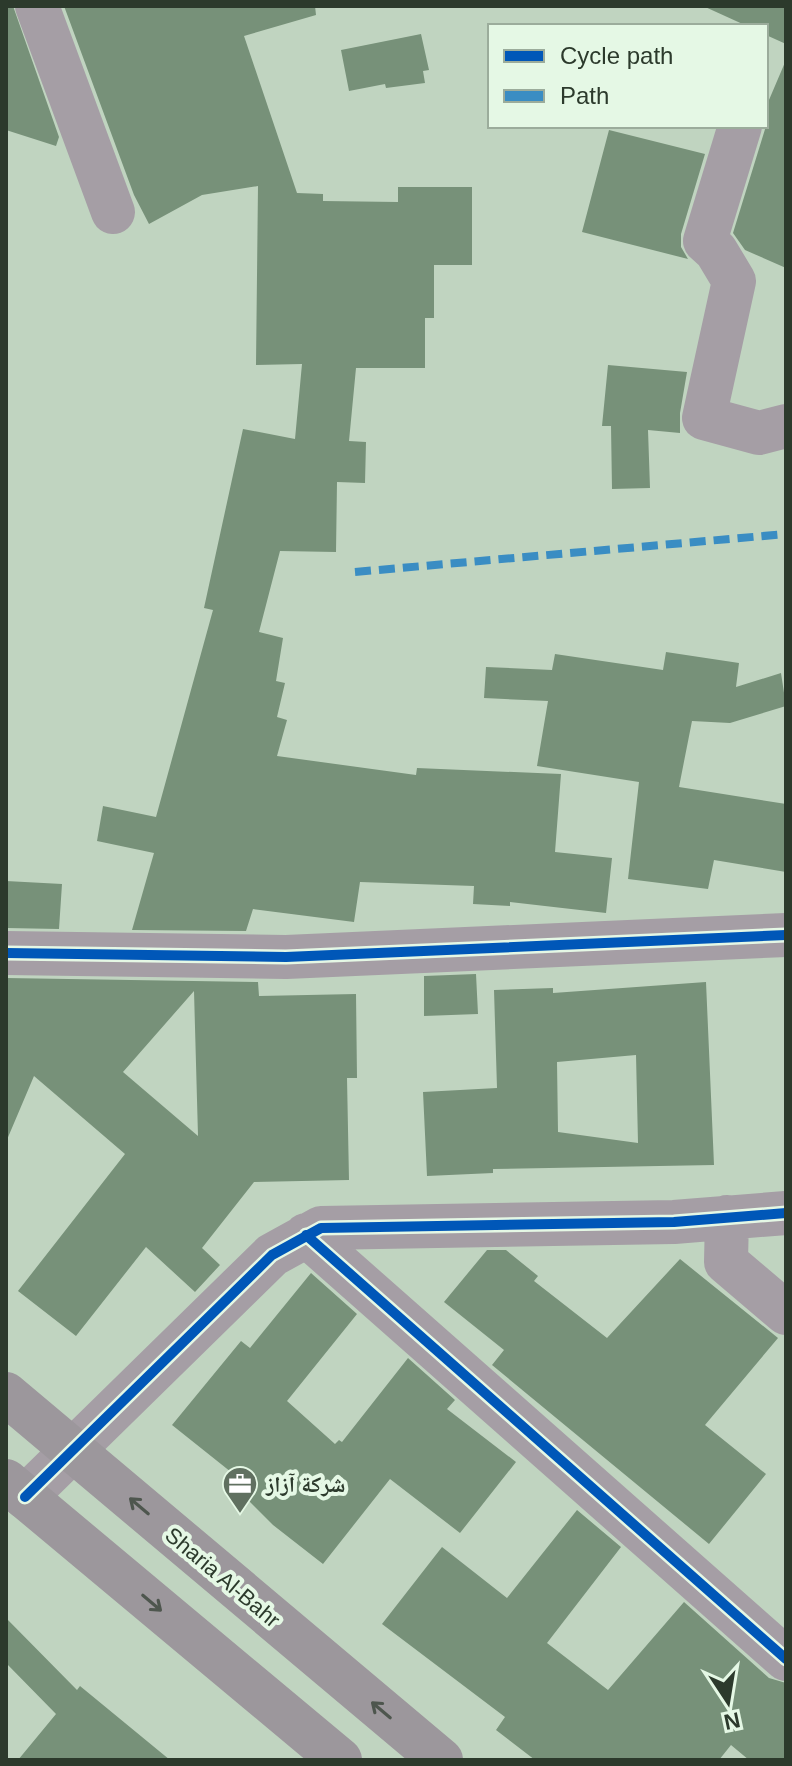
<svg xmlns="http://www.w3.org/2000/svg" width="792" height="1766" font-family="Helvetica,'Noto Naskh Arabic',sans-serif">
	<style>
		.building { fill: #779179; fill-rule: evenodd }
		.lines { fill: none; stroke-linecap: round; stroke-linejoin: round }
		.minor { stroke: #a59ea5; stroke-width: 44 }
		.major { stroke: #9c979c; stroke-width: 44 }
		.quiet { stroke: #3a8dc3; stroke-width: 8; stroke-dasharray: 16 8; stroke-linecap: butt }
		.cycleway-casing { stroke: #e5f8e5; stroke-width: 15 }
		.cycleway { stroke: #0057b8; stroke-width: 10 }
		.oneway { stroke: #4e564e }
		.labels { text-anchor: middle; stroke-width: 8; stroke-linejoin: round; paint-order: stroke }
		.poi-label { font-size: 22px; font-weight: bold; fill: #2c3a2c; stroke: #e5f8e5; text-anchor: start }
		.street-label { font-size: 22px; fill: #2c3a2c; stroke: #e5f8e5 }
	</style>
	<rect width="100%" height="100%" fill="#c0d4c0"/>
	<path class="building" d="M 6,6 L 13,6 L 59,137 L 56,146 L 6,130 Z
		M 64,6 L 315,6 L 316,15 L 244,36 L 297,193 L 323,194 L 323,201 L 398,202 L 398,187 L 472,187 L 472,265 L 434,265 L 434,318 L 425,318 L 425,368 L 356,368 L 349,441 L 366,442 L 365,483 L 337,482 L 336,552 L 280,551 L 259,632 L 283,638 L 276,681 L 285,683 L 277,717 L 287,720 L 277,756 L 416,775 L 417,768 L 561,774 L 555,852 L 612,858 L 606,913 L 510,902 L 510,906 L 473,904 L 474,886 L 360,882 L 354,922 L 253,909 L 246,931 L 132,930 L 154,853 L 97,841 L 103,806 L 156,817 L 213,610 L 204,608 L 243,429 L 295,439 L 302,364 L 256,365 L 258,186 L 202,195 L 149,224 L 134,195 Z
		M 703,6 L 786,6 L 786,44 L 766,35 L 766,26 L 747,26 Z
		M 421,34 L 429,70 L 423,71 L 425,83 L 386,88 L 385,84 L 349,91 L 341,50 Z
		M 786,60 L 786,268 L 745,250 L 733,233 L 766,126 L 766,107 Z
		M 609,130 L 705,154 L 681,234 L 681,247 L 688,259 L 582,232 Z
		M 608,365 L 687,372 L 680,413 L 680,433 L 648,430 L 650,488 L 612,489 L 611,426 L 602,426 Z
		M 666,652 L 739,663 L 736,687 L 781,673 L 786,706 L 730,723 L 692,721 L 679,787 L 786,804 L 786,872 L 714,860 L 708,889 L 628,879 L 639,782 L 537,766 L 548,701 L 484,698 L 486,667 L 552,670 L 555,654 L 663,670 Z
		M 6,881 L 62,884 L 59,929 L 6,928 Z
		M 476,974 L 478,1014 L 424,1016 L 424,976 Z
		M 6,978 L 258,982 L 259,996 L 356,994 L 357,1078 L 347,1078 L 349,1180 L 254,1182 L 202,1248 L 220,1265 L 195,1292 L 146,1247 L 76,1336 L 18,1291 L 125,1154 L 34,1076 L 6,1142 ZM 194,991 L 198,1136 L 123,1072 Z
		M 706,982 L 714,1165 L 493,1169 L 493,1173 L 427,1176 L 423,1092 L 497,1088 L 494,990 L 553,988 L 553,993 ZM 636,1055 L 638,1143 L 558,1132 L 557,1062 Z
		M 487,1250 L 506,1250 L 538,1276 L 534,1281 L 607,1338 L 680,1259 L 778,1338 L 705,1425 L 766,1474 L 709,1544 L 492,1365 L 504,1350 L 444,1302 Z
		M 311,1273 L 357,1314 L 287,1401 L 335,1444 L 339,1440 L 342,1442 L 408,1358 L 455,1400 L 447,1409 L 516,1462 L 460,1533 L 390,1479 L 323,1564 L 273,1525 L 231,1483 L 236,1476 L 172,1425 L 241,1341 L 250,1348 Z
		M 577,1510 L 621,1547 L 547,1643 L 608,1690 L 684,1602 L 769,1678 L 786,1683 L 786,1760 L 749,1760 L 731,1745 L 719,1760 L 535,1760 L 496,1730 L 505,1717 L 382,1624 L 442,1547 L 507,1598 Z
		M 6,1618 L 77,1690 L 80,1686 L 170,1760 L 18,1760 L 56,1714 L 6,1663 Z"/>
	<g class="lines">
		<path class="minor" d="M 37,6 L 113,212
			M 740,126 L 705,241 L 716,251 L 734,281 L 704,418 L 759,433 L 786,426
			M 6,953 L 286,957 L 786,935
			M 727,1217 L 726,1262 L 786,1313
			M 306,1235 L 786,1659
			M 25,1497 L 272,1255 L 321,1228 L 674,1222 L 786,1213"/>
		<path class="major" d="M 6,1394 L 441,1760
			M 6,1481 L 340,1760"/>
		<path class="quiet" d="M 355,572 L 786,534"/>
		<defs>
			<path id="cycleway" d="M 6,953 L 286,957 L 786,935
				M 306,1235 L 786,1659
				M 25,1497 L 272,1255 L 321,1228 L 674,1222 L 786,1213"/>
		</defs>
		<use href="#cycleway" class="cycleway-casing"/>
		<use href="#cycleway" class="cycleway"/>
	</g>
	<defs><path id="oneway-shaft" d="M-6 0H5M1.5-3L5.5 0L1.5 3" fill="none" stroke-width="1.6" stroke-linecap="round" stroke-linejoin="round" transform="scale(2)"/></defs>
	<g class="oneway">
		<use href="#oneway-shaft" transform="translate(139 1506) rotate(-140)"/>
		<use href="#oneway-shaft" transform="translate(152 1603) rotate(40)"/>
		<use href="#oneway-shaft" transform="translate(381 1710) rotate(-140)"/>
	</g>
	<defs>
		<symbol id="office-pin" viewBox="-11 -11 22 30"><path d="M0 17L-7.5 6A9.5 9.5 0 1 1 7.5 6Z" fill="#607060" stroke="#e5f8e5"/><path d="M-6-3h4V-5.5h4V-3h4V5H-6ZM-1-4.5V-3h2v-1.5ZM-6 0V1H6V0Z" fill="#fff"/></symbol>
	</defs>
	<g fill-rule="evenodd">
		<use href="#office-pin" x="220" y="1464" width="40" height="54"/>
	</g>
	<g class="labels">
		<g class="poi-label">
			<text x="266" y="1492">شركة آزاز</text>
		</g>
		<g class="street-label">
			<text transform="translate(223 1577) rotate(40)" y="8">Sharia Al-Bahr</text>
		</g>
	</g>
	<rect width="792" height="1766" fill="none" stroke="#2c3a2c" stroke-width="16"/>
	<rect x="488" y="24" width="280" height="104" fill="#e5f8e5" stroke="#9bac9b" stroke-width="2"/>
	<rect x="504" y="50" width="40" height="12" fill="#0057b8" stroke="#9bac9b" stroke-width="2"/>
	<text x="560" y="64" font-size="24" fill="#2c3a2c">Cycle path</text>
	<rect x="504" y="90" width="40" height="12" fill="#3a8dc3" stroke="#9bac9b" stroke-width="2"/>
	<text x="560" y="104" font-size="24" fill="#2c3a2c">Path</text>
	<g transform="translate(728 1702) rotate(168)" stroke="#e5f8e5" stroke-width="6" paint-order="stroke">
	<path d="M0-6L14 30L0 20L-14 30Z" fill="#2c3a2c"/>
	<text y="-12" font-size="22" font-weight="bold" text-anchor="middle" fill="#2c3a2c">N</text>
	</g>
</svg>
